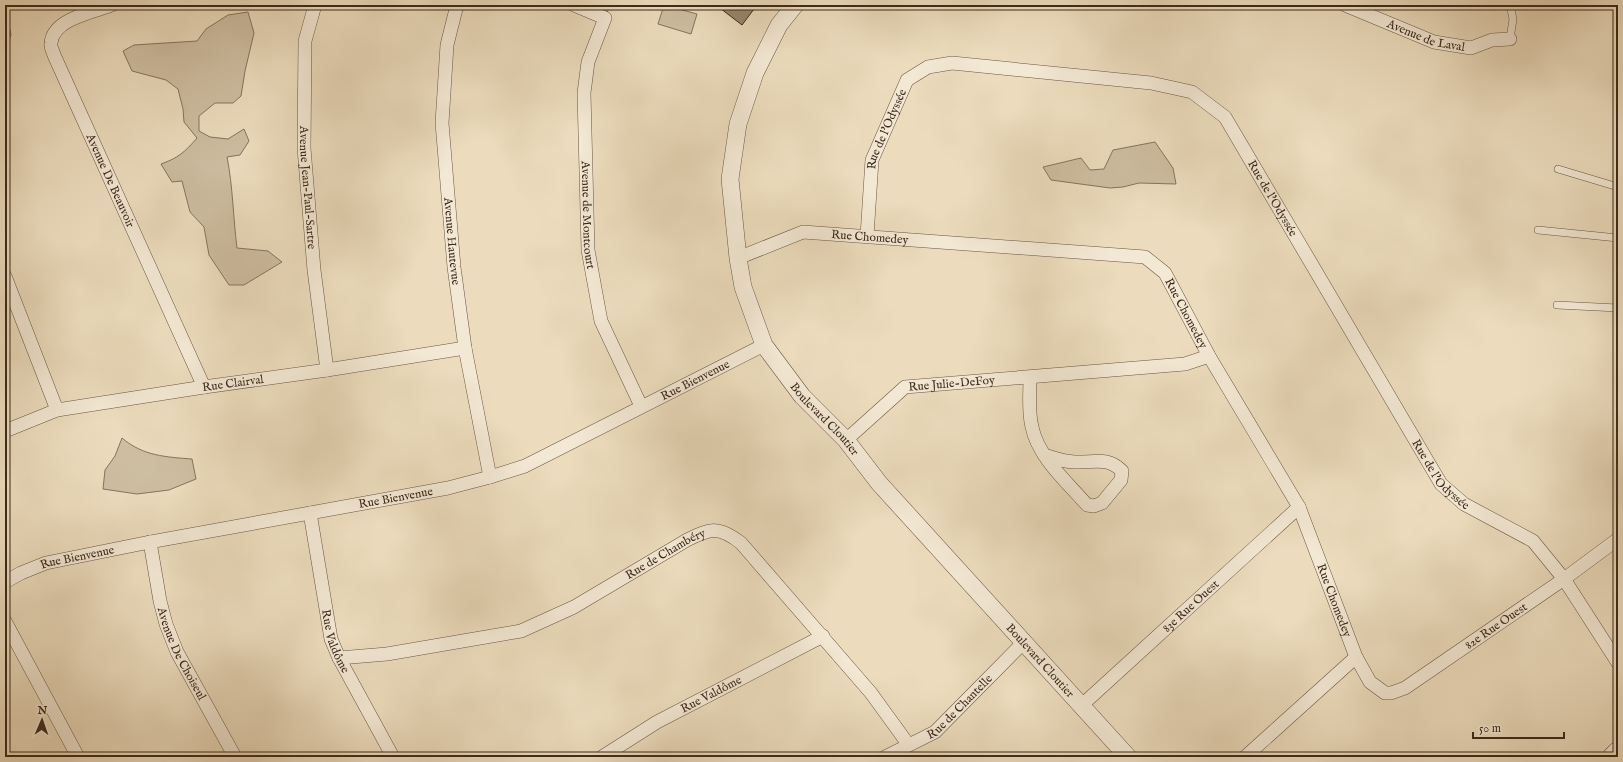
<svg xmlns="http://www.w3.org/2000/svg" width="1623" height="762" font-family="'IM FELL English',serif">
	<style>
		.green { fill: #cebea1; stroke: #86745e }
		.building { fill: #98876f; stroke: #3d2a1b }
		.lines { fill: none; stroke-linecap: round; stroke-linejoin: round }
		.service-casing { stroke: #695644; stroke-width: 8 }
		.minor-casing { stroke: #695644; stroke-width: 14 }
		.tertiary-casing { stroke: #695644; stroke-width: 18 }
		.secondary-casing { stroke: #3d2a1b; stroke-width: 20 }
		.service { stroke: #f3e8d4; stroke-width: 7 }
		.minor { stroke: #f3e8d4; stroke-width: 13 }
		.tertiary { stroke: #f3e8d4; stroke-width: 17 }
		.secondary { stroke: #f3e8d4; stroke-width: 19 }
		.labels { text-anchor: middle; stroke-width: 3.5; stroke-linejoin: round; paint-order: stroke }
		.street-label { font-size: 12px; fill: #3d2a1b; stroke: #f3e8d4 }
	</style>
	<rect width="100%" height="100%" fill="#ecdcbd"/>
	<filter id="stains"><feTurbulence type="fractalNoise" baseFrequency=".005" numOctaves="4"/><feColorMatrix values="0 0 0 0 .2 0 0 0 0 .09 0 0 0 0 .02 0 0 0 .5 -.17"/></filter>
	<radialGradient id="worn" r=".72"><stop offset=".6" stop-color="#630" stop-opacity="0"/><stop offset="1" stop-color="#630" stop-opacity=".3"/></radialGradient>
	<path class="green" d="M 574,5 L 610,5 L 605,18 Z
		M 664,5 L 697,14 L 691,34 L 658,24 Z
		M 248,12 L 254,33 L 245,71 L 241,96 L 233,103 L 215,103 L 199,116 L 199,131 L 210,137 L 228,139 L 244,129 L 249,141 L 240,155 L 227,157 C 233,187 233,217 237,248 L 268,251 L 282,262 L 244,285 L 229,285 L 209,255 L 204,227 L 190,212 L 182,181 L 172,182 L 161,164 C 178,158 185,152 197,138 L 184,122 L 183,109 L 178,89 L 166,80 L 132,71 L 123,51 L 134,45 L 197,41 L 206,29 L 228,15 Z
		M 5,22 L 9,25 L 11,35 L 8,42 L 5,43 Z
		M 1155,142 L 1173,168 L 1176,184 L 1139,183 L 1123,187 L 1110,188 L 1051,180 L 1043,167 L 1081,158 L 1090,170 L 1104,169 L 1113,150 Z
		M 122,438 C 143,456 166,457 192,459 L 196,479 L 169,490 L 137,494 L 103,489 L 105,470 L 115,456 Z"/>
	<path class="building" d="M 716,5 L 757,5 L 742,25 Z"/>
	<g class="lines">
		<defs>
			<path id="service" d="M 1510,5 L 1513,19 L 1510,39
				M 1558,169 L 1618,187
				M 1538,230 L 1618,238
				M 1557,305 L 1618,308"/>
			<g id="minor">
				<path id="s1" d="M 112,5 C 93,12 53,19 51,43 C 50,47 53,51 54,55 L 204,387"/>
				<path id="s2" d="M 315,5 L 305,41 L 304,148 L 314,270 L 327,370"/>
				<path id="s3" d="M 457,5 L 447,45 L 442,123 L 454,267 L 465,348 L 490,477"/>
				<path id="s4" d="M 574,5 L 605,18 L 588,62 L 584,93 L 588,250 L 601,321 L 641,406"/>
				<path id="s5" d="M 1345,5 L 1434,42 L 1471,48 L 1492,40 L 1510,39"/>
				<path id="s6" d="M 867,236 L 872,160 L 907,80 L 928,67 L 952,63 L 1151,83 L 1192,92 L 1225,117 L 1441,484 L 1464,504 L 1533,541 L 1564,579 L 1618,663"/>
				<path id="s7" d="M 738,258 L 803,232 L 1145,257 L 1165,273 L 1209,356 L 1299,507 L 1356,657 L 1370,682 L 1385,693 L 1391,693 L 1405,688 L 1564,579 L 1618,539"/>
				<path d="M 5,276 L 57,410"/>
				<path d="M 1030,378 C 1030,393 1028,412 1032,427 C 1038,457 1067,482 1087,505 L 1094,506 L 1102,503 L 1121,480 L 1122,471 C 1107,456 1094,463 1075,462 C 1064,462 1054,458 1044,455"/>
				<path id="s8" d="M 5,431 L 57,410 L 204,387 L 327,370 L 465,348"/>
				<path id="s9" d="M 846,440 L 905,387 L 1185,364 L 1209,356"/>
				<path id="s10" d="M 310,513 L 331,639 L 339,658 L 393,757"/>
				<path id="s11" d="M 150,542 L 160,601 L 166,624 L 177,652 L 235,757"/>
				<path id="s12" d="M 5,582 L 21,573 L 46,563 L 150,542 L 448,488 L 490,477 L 525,466 L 764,345"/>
				<path d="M 5,621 L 78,757"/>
				<path id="s13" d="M 339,658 L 387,654 L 521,631 L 574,607 L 687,540 C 711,528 719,526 741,543 L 871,693 L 908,744"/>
				<path id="s14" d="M 1082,705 L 1299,507"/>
				<path id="s15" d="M 602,757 L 657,722 L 823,636"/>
				<path id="s16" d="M 885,757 L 935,732 L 1023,643"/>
				<path d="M 1245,757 L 1356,657"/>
			</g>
			<g id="tertiary">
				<path id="s17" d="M 795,5 L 779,25 L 755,73 L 738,124 L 730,179 L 738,258 L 743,287 L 764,345 L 802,396 L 846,440 L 879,483 L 1128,757"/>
			</g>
			<path id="secondary" d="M 1612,757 L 1618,751"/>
		</defs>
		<use href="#service" class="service-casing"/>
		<use href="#minor" class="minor-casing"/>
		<use href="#tertiary" class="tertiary-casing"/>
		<use href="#secondary" class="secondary-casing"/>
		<use href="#service" class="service"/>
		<use href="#minor" class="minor"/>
		<use href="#tertiary" class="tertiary"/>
		<use href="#secondary" class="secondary"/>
	</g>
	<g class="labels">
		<g class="street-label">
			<text dy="4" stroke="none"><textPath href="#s5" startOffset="87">Avenue de Laval</textPath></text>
			<text dy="4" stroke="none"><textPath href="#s6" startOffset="110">Rue de l'Odyssée</textPath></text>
			<text dy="4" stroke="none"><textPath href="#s1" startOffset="226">Avenue De Beauvoir</textPath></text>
			<text dy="4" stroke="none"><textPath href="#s2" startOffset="184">Avenue Jean-Paul-Sartre</textPath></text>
			<text dy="4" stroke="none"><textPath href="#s6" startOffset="590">Rue de l'Odyssée</textPath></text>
			<text dy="4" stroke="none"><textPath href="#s4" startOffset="234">Avenue de Montcourt</textPath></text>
			<text dy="4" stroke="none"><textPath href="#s7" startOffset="137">Rue Chomedey</textPath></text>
			<text dy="4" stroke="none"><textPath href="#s3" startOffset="238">Avenue Hautevue</textPath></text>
			<text dy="4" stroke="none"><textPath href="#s7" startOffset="484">Rue Chomedey</textPath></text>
			<text dy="4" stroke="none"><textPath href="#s12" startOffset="725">Rue Bienvenue</textPath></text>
			<text dy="4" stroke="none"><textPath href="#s8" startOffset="234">Rue Clairval</textPath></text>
			<text dy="4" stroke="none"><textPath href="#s9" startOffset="126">Rue Julie-DeFoy</textPath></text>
			<text dy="4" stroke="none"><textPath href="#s17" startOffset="455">Boulevard Cloutier</textPath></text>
			<text dy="4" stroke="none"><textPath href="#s6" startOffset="914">Rue de l'Odyssée</textPath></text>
			<text dy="4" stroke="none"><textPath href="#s12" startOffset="401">Rue Bienvenue</textPath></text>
			<text dy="4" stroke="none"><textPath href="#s13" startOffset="348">Rue de Chambéry</textPath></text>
			<text dy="4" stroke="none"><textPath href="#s12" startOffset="77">Rue Bienvenue</textPath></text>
			<text dy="4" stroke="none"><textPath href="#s7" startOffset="808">Rue Chomedey</textPath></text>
			<text dy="4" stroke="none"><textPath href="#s14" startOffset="147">83e Rue Ouest</textPath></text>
			<text dy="4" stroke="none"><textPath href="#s7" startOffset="1047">82e Rue Ouest</textPath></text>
			<text dy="4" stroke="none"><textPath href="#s10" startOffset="131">Rue Valdôme</textPath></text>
			<text dy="4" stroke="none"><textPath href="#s11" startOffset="117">Avenue De Choiseul</textPath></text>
			<text dy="4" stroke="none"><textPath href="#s17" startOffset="779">Boulevard Cloutier</textPath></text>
			<text dy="4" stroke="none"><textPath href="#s15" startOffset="126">Rue Valdôme</textPath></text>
			<text dy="4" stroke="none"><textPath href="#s16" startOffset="91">Rue de Chantelle</textPath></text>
		</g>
	</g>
	<rect width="1623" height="762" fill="none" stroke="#ecdcbd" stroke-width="20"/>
	<rect x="6" y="6" width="1611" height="750" fill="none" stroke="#3d2a1b" stroke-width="2"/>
	<rect x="10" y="10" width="1603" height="742" fill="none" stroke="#3d2a1b"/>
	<g transform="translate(42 720) rotate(2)" stroke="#f3e8d4" stroke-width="3" paint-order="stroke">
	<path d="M0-3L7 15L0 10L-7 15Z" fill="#3d2a1b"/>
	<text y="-6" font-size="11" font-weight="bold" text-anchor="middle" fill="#3d2a1b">N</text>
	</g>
	<path d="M1473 732v6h91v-6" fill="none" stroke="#3d2a1b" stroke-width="2"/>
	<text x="1479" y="732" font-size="12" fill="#3d2a1b" stroke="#f3e8d4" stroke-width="3" paint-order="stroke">50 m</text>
	<rect width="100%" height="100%" filter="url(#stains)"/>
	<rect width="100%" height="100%" fill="url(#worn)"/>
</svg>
